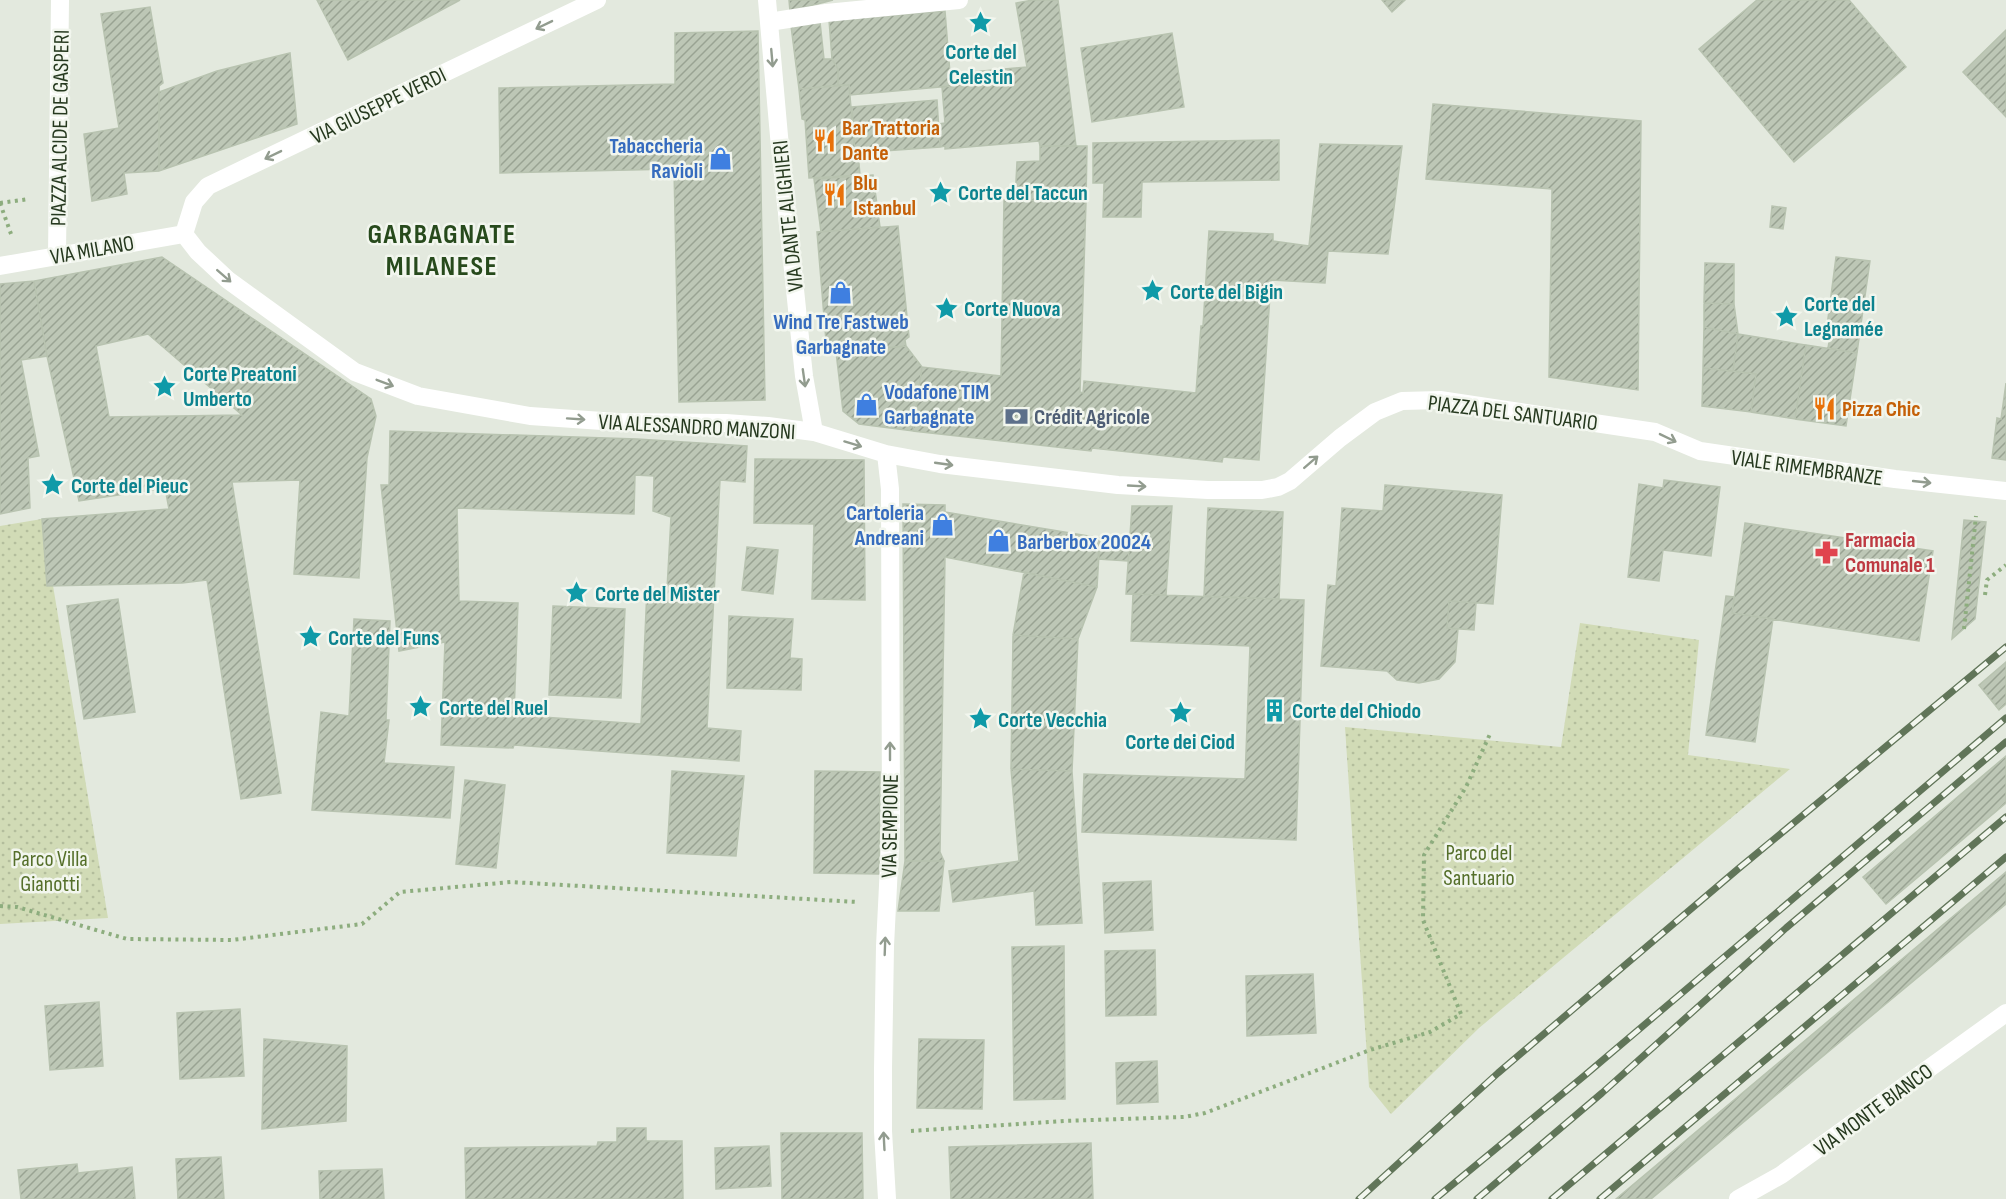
<svg xmlns="http://www.w3.org/2000/svg" width="2006" height="1199" font-family="'Sofia Sans Condensed',sans-serif">
	<style>
		.green { fill: url(#green-dots) }
		.building { fill: url(#building-hatch); stroke: #b8c3b0; stroke-width: 1.5; fill-rule: evenodd }
		.lines { fill: none; stroke-linecap: round; stroke-linejoin: round }
		.path { stroke: #8dad7e; stroke-width: 4; stroke-dasharray: 3 4.5; stroke-linecap: butt }
		.minor { stroke: #fff; stroke-width: 18 }
		.rail-casing { stroke: #617559; stroke-width: 7 }
		.rail { stroke: #f2f6ee; stroke-width: 4.5; stroke-dasharray: 14; stroke-linecap: butt }
		.oneway { stroke: #929c8f }
		.labels { text-anchor: middle; stroke-width: 5; stroke-linejoin: round; paint-order: stroke }
		.culture-label { font-size: 22px; font-weight: bold; fill: #0d838f; stroke: #f2f6ee; text-anchor: start }
		.street-label { font-size: 22px; fill: #26391f; stroke: #f2f6ee }
		.food-label { font-size: 22px; font-weight: bold; fill: #c56008; stroke: #f2f6ee; text-anchor: start }
		.shop-label { font-size: 22px; font-weight: bold; fill: #366cbe; stroke: #f2f6ee; text-anchor: end }
		.service-label { font-size: 22px; font-weight: bold; fill: #4e5e75; stroke: #f2f6ee; text-anchor: start }
		.health-label { font-size: 22px; font-weight: bold; fill: #be3a42; stroke: #f2f6ee; text-anchor: start }
		.park-label { font-size: 22px; fill: #556f2a; stroke: #f2f6ee }
		.district-label { font-size: 28px; font-weight: bold; letter-spacing: 1.5px; fill: #274a1c; stroke: #f2f6ee }
	</style>
	<defs>
		<pattern id="green-dots" width="8" height="8" patternUnits="userSpaceOnUse" patternTransform="scale(1.5)"><rect width="8" height="8" fill="#d1dbb6"/><path d="M2 2h.1M6 6h.1" fill="none" stroke="#b3bd9c" stroke-width="1.8" stroke-linecap="round"/></pattern>
		<pattern id="building-hatch" width="6" height="6" patternUnits="userSpaceOnUse" patternTransform="scale(1.5)"><rect width="6" height="6" fill="#bdc7b6"/><path d="M-1 1l2-2M0 6l6-6M5 7l2-2" fill="none" stroke="#99a393"/></pattern>
	</defs>
	<rect width="100%" height="100%" fill="#e3e9de"/>
	<path class="green" d="M 42,519 L 108,918 L 0,924 L 0,526 Z
		M 1580,623 L 1699,640 L 1688,755 L 1790,769 L 1479,1028 L 1391,1114 L 1369,1087 L 1345,727 L 1561,747 Z"/>
	<path class="building" d="M 317,0 L 460,0 L 348,60 Z
		M 789,0 L 833,0 L 790,11 Z
		M 1033,0 L 1058,0 L 1076,146 L 1040,146 L 1039,141 L 945,149 L 945,146 L 940,147 L 939,124 L 945,123 L 942,87 L 951,86 L 950,74 L 1027,67 L 1016,3 Z
		M 1382,0 L 1405,0 L 1392,12 Z
		M 1757,0 L 1849,0 L 1906,67 L 1794,162 L 1699,49 Z
		M 150,7 L 163,83 L 159,86 L 159,171 L 124,173 L 127,194 L 92,201 L 84,134 L 119,128 L 101,14 Z
		M 945,11 L 951,86 L 850,95 L 849,85 L 838,85 L 838,69 L 832,59 L 829,20 Z
		M 820,22 L 824,59 L 832,59 L 838,69 L 838,85 L 799,89 L 791,26 Z
		M 2006,30 L 2006,117 L 1963,72 Z
		M 758,31 L 765,400 L 679,402 L 674,169 L 500,173 L 499,88 L 675,84 L 675,33 Z
		M 1172,33 L 1184,107 L 1092,122 L 1081,48 Z
		M 290,53 L 297,124 L 159,171 L 159,92 L 217,71 Z
		M 849,85 L 855,153 L 858,153 L 860,175 L 809,178 L 805,120 L 802,119 L 799,89 Z
		M 937,100 L 940,147 L 855,153 L 852,107 Z
		M 1433,104 L 1641,121 L 1638,390 L 1549,377 L 1552,189 L 1426,179 Z
		M 1279,140 L 1279,180 L 1142,182 L 1141,217 L 1103,217 L 1104,183 L 1093,183 L 1093,143 Z
		M 1320,144 L 1402,146 L 1388,254 L 1328,251 L 1325,283 L 1271,280 L 1259,460 L 1223,457 L 1222,462 L 1092,448 L 1091,451 L 913,431 L 922,367 L 1001,376 L 1004,200 L 1086,202 L 1080,392 L 1083,393 L 1084,381 L 1196,393 L 1201,326 L 1203,326 L 1209,231 L 1273,234 L 1273,241 L 1309,246 Z
		M 1040,146 L 1087,146 L 1086,202 L 1015,200 L 1017,162 L 1040,161 Z
		M 873,175 L 880,227 L 821,232 L 814,179 Z
		M 1772,206 L 1786,208 L 1783,229 L 1770,227 Z
		M 898,226 L 909,337 L 905,340 L 906,346 L 827,353 L 817,232 Z
		M 162,257 L 371,399 L 376,416 L 367,458 L 359,578 L 294,574 L 300,480 L 232,482 L 281,793 L 241,799 L 207,580 L 182,583 L 47,586 L 42,519 L 169,509 L 165,488 L 79,501 L 47,356 L 34,281 ZM 148,334 L 242,415 L 109,417 L 96,346 Z
		M 1836,257 L 1870,261 L 1860,331 L 1827,326 Z
		M 1705,263 L 1734,264 L 1734,304 L 1704,303 Z
		M 34,281 L 47,356 L 21,360 L 39,456 L 28,458 L 30,508 L 0,514 L 0,284 Z
		M 1704,303 L 1734,304 L 1738,334 L 1704,327 Z
		M 1832,326 L 1860,331 L 1857,353 L 1828,348 Z
		M 1704,327 L 1738,334 L 1733,371 L 1703,368 Z
		M 1738,334 L 1806,345 L 1795,419 L 1751,412 L 1756,374 L 1733,371 Z
		M 1806,345 L 1857,353 L 1846,426 L 1795,419 Z
		M 906,346 L 922,367 L 913,431 L 859,424 L 843,411 L 836,352 Z
		M 1703,368 L 1756,374 L 1751,412 L 1702,406 Z
		M 2006,383 L 2006,460 L 1992,458 L 1997,418 L 2001,419 Z
		M 390,431 L 637,439 L 747,446 L 745,482 L 720,480 L 707,728 L 741,731 L 739,761 L 514,745 L 513,748 L 441,745 L 445,642 L 399,651 L 381,485 L 389,485 ZM 635,475 L 654,476 L 653,511 L 671,517 L 667,589 L 647,589 L 641,724 L 514,715 L 518,603 L 459,601 L 457,508 L 634,514 Z
		M 755,459 L 864,460 L 865,600 L 812,599 L 814,524 L 754,523 Z
		M 1664,480 L 1720,487 L 1711,556 L 1663,550 L 1659,581 L 1628,577 L 1639,484 L 1663,488 Z
		M 1385,485 L 1502,495 L 1493,604 L 1449,601 L 1447,628 L 1458,629 L 1455,662 L 1439,679 L 1419,683 L 1397,680 L 1387,671 L 1321,666 L 1328,585 L 1336,586 L 1342,508 L 1383,511 Z
		M 903,504 L 945,505 L 945,512 L 1100,538 L 1097,587 L 945,557 L 940,852 L 944,861 L 905,861 Z
		M 1132,506 L 1172,506 L 1166,595 L 1126,594 Z
		M 1208,508 L 1283,512 L 1279,599 L 1204,596 Z
		M 1964,520 L 1986,522 L 1975,619 L 1952,639 Z
		M 1745,523 L 1933,551 L 1919,641 L 1732,613 Z
		M 747,547 L 778,550 L 773,594 L 742,590 Z
		M 1099,548 L 1129,550 L 1128,561 L 1098,559 Z
		M 1024,572 L 1097,587 L 1078,639 L 1013,635 Z
		M 1133,594 L 1304,600 L 1296,840 L 1082,832 L 1084,774 L 1245,779 L 1250,646 L 1131,641 Z
		M 1726,596 L 1734,597 L 1732,613 L 1773,619 L 1755,742 L 1706,735 Z
		M 118,599 L 135,712 L 84,719 L 67,606 Z
		M 1449,601 L 1476,603 L 1474,630 L 1447,628 Z
		M 553,606 L 625,609 L 621,698 L 549,695 Z
		M 729,616 L 793,619 L 790,658 L 802,659 L 801,690 L 727,688 Z
		M 354,619 L 390,621 L 386,720 L 389,720 L 384,763 L 454,767 L 450,818 L 312,810 L 321,712 L 349,716 Z
		M 1013,635 L 1078,639 L 1072,771 L 1011,769 Z
		M 2006,662 L 2006,704 L 1999,710 L 1979,685 Z
		M 2006,756 L 2006,803 L 1886,904 L 1863,877 Z
		M 1011,769 L 1072,771 L 1082,923 L 1036,925 L 1034,891 L 953,902 L 949,871 L 1019,861 Z
		M 672,771 L 744,776 L 736,856 L 667,853 Z
		M 815,771 L 880,772 L 879,874 L 814,873 Z
		M 465,780 L 505,785 L 496,868 L 456,864 Z
		M 905,861 L 944,861 L 939,911 L 898,911 Z
		M 2006,872 L 2006,904 L 1651,1199 L 1616,1199 Z
		M 1151,881 L 1153,930 L 1105,933 L 1103,883 Z
		M 1064,946 L 1065,1099 L 1014,1100 L 1012,947 Z
		M 1155,950 L 1156,1015 L 1106,1016 L 1105,951 Z
		M 1313,974 L 1316,1033 L 1247,1036 L 1246,976 Z
		M 99,1002 L 103,1066 L 50,1070 L 45,1006 Z
		M 240,1009 L 244,1076 L 180,1079 L 177,1013 Z
		M 264,1039 L 347,1046 L 346,1121 L 262,1129 Z
		M 919,1039 L 984,1040 L 982,1109 L 917,1108 Z
		M 1157,1061 L 1158,1102 L 1117,1104 L 1116,1063 Z
		M 617,1128 L 646,1128 L 646,1141 L 682,1141 L 683,1199 L 466,1199 L 465,1148 L 597,1146 L 598,1142 L 617,1142 Z
		M 781,1133 L 862,1133 L 863,1199 L 782,1199 Z
		M 1091,1143 L 1093,1199 L 951,1199 L 949,1147 Z
		M 769,1146 L 771,1186 L 716,1189 L 715,1148 Z
		M 221,1157 L 224,1199 L 178,1199 L 176,1159 Z
		M 77,1164 L 78,1173 L 132,1167 L 135,1199 L 21,1199 L 18,1170 Z
		M 382,1169 L 384,1199 L 320,1199 L 319,1171 Z"/>
	<g class="lines">
		<path class="path" d="M 0,203 L 11,234
			M 0,203 L 29,199
			M 1985,595 L 1987,580 L 2006,565
			M 1964,629 L 1976,516
			M 0,906 L 17,907 L 127,939 L 232,940 L 362,924 L 400,892 L 511,882 L 857,902
			M 911,1131 L 1064,1121 L 1184,1117 L 1205,1113 L 1370,1050 L 1430,1032 L 1461,1014 L 1423,920 L 1424,855 L 1466,787 L 1490,734"/>
		<path class="minor" d="M 767,0 L 779,136 L 804,376 L 814,432
			M 769,22 L 826,13 L 959,0
			M 184,234 L 198,252 L 228,280 L 355,372 L 418,396 L 530,416 L 617,422 L 726,423 L 768,426 L 814,432 L 886,454 L 940,464 L 1118,485 L 1208,490 L 1262,490 L 1278,487 L 1290,481 L 1340,438 L 1375,412 L 1402,401 L 1440,400 L 1655,432 L 1700,451 L 1895,479 L 2006,491
			M 184,234 L 194,202 L 208,186 L 597,0
			M 57,255 L 60,0
			M 0,266 L 184,234
			M 886,454 L 890,489 L 891,825 L 885,946 L 883,1069 L 883,1131 L 887,1199
			M 1738,1199 L 1781,1175 L 2006,1013"/>
		<defs>
			<path id="rail" d="M 1359,1199 L 1498,1073 L 1738,869 L 2006,647
				M 1435,1199 L 1584,1076 L 2006,718
				M 1477,1199 L 1602,1093 L 1786,928 L 2006,742
				M 1552,1199 L 2006,817
				M 1600,1199 L 2006,857"/>
		</defs>
		<use href="#rail" class="rail-casing"/>
		<use href="#rail" class="rail"/>
	</g>
	<defs><path id="oneway-shaft" d="M-6 0H5M1.5-3L5.5 0L1.5 3" fill="none" stroke-width="1.6" stroke-linecap="round" stroke-linejoin="round" transform="scale(1.5)"/></defs>
	<g class="oneway">
		<use href="#oneway-shaft" transform="translate(544 25) rotate(154)"/>
		<use href="#oneway-shaft" transform="translate(772 58) rotate(85)"/>
		<use href="#oneway-shaft" transform="translate(273 155) rotate(154)"/>
		<use href="#oneway-shaft" transform="translate(224 276) rotate(41)"/>
		<use href="#oneway-shaft" transform="translate(804 378) rotate(82)"/>
		<use href="#oneway-shaft" transform="translate(385 383) rotate(21)"/>
		<use href="#oneway-shaft" transform="translate(576 419) rotate(4)"/>
		<use href="#oneway-shaft" transform="translate(1668 438) rotate(26)"/>
		<use href="#oneway-shaft" transform="translate(853 444) rotate(17)"/>
		<use href="#oneway-shaft" transform="translate(1311 462) rotate(-41)"/>
		<use href="#oneway-shaft" transform="translate(944 464) rotate(8)"/>
		<use href="#oneway-shaft" transform="translate(1922 482) rotate(6)"/>
		<use href="#oneway-shaft" transform="translate(1137 486) rotate(3)"/>
		<use href="#oneway-shaft" transform="translate(890 751) rotate(-90)"/>
		<use href="#oneway-shaft" transform="translate(885 946) rotate(-88)"/>
		<use href="#oneway-shaft" transform="translate(884 1141) rotate(-93)"/>
	</g>
	<defs>
		<symbol id="sight-bare" viewBox="-9 -9 18 18"><path d="M0-6L1.8-2.2L6-1.7L2.9 1.2L3.7 5.4L0 3.3L-3.7 5.4L-2.9 1.2L-6-1.7L-1.8-2.2Z" fill="#0f9aa8" stroke="#f2f6ee" stroke-width="2.5" paint-order="stroke"/></symbol>
		<symbol id="restaurant-bare" viewBox="-9 -9 18 18"><path d="M-5-6h1v4h1v-4h1v4h1v-4h1v5L-1.5 .5V6h-2V.5L-5-1ZM5-6V6H3V1.5H1.5Q1.5-4 5-6Z" fill="#e8710a" stroke="#f2f6ee" stroke-width="2.5" paint-order="stroke"/></symbol>
		<symbol id="shop-bare" viewBox="-9 -9 18 18"><path d="M-5-2.5h2.3a2.7 3.5 0 0 1 5.4 0H5L5.5 6h-11ZM-1.5-2.5h3a1.5 2.3 0 0 0-3 0Z" fill="#3f7fe0" stroke="#f2f6ee" stroke-width="2.5" paint-order="stroke"/></symbol>
		<symbol id="bank-bare" viewBox="-9 -9 18 18"><path d="M-6-4H6V4H-6ZM0-2.3a2.3 2.3 0 1 0 0 4.6a2.3 2.3 0 1 0 0-4.6Z" fill="#5c6f8a" stroke="#f2f6ee" stroke-width="2.5" paint-order="stroke"/></symbol>
		<symbol id="pharmacy-bare" viewBox="-9 -9 18 18"><path d="M-2-6h4v4h4v4h-4v4h-4v-4h-4v-4h4Z" fill="#e0444e" stroke="#f2f6ee" stroke-width="2.5" paint-order="stroke"/></symbol>
		<symbol id="building-bare" viewBox="-9 -9 18 18"><path d="M-4-6H4V6H1V3H-1V6H-4ZM-2.5-4.3h1.7v1.8h-1.7ZM.8-4.3h1.7v1.8H.8ZM-2.5-1h1.7V.8h-1.7ZM.8-1h1.7V.8H.8Z" fill="#0f9aa8" stroke="#f2f6ee" stroke-width="2.5" paint-order="stroke"/></symbol>
	</defs>
	<g fill-rule="evenodd">
		<use href="#sight-bare" x="964" y="6" width="33" height="33"/>
		<use href="#restaurant-bare" x="808" y="124" width="33" height="33"/>
		<use href="#shop-bare" x="704" y="142" width="33" height="33"/>
		<use href="#sight-bare" x="924" y="176" width="33" height="33"/>
		<use href="#restaurant-bare" x="818" y="178" width="33" height="33"/>
		<use href="#sight-bare" x="1136" y="274" width="33" height="33"/>
		<use href="#shop-bare" x="824" y="276" width="33" height="33"/>
		<use href="#sight-bare" x="930" y="292" width="33" height="33"/>
		<use href="#sight-bare" x="1770" y="300" width="33" height="33"/>
		<use href="#sight-bare" x="148" y="370" width="33" height="33"/>
		<use href="#shop-bare" x="850" y="388" width="33" height="33"/>
		<use href="#restaurant-bare" x="1808" y="392" width="33" height="33"/>
		<use href="#bank-bare" x="1000" y="400" width="33" height="33"/>
		<use href="#sight-bare" x="36" y="468" width="33" height="33"/>
		<use href="#shop-bare" x="926" y="508" width="33" height="33"/>
		<use href="#shop-bare" x="982" y="524" width="33" height="33"/>
		<use href="#pharmacy-bare" x="1810" y="536" width="33" height="33"/>
		<use href="#sight-bare" x="560" y="576" width="33" height="33"/>
		<use href="#sight-bare" x="294" y="620" width="33" height="33"/>
		<use href="#sight-bare" x="404" y="690" width="33" height="33"/>
		<use href="#building-bare" x="1258" y="694" width="33" height="33"/>
		<use href="#sight-bare" x="1164" y="696" width="33" height="33"/>
		<use href="#sight-bare" x="964" y="702" width="33" height="33"/>
	</g>
	<g class="labels">
		<g class="culture-label">
			<text x="981" y="59" text-anchor="middle">Corte del<tspan x="981" dy="25">Celestin</tspan></text>
			<text x="958" y="200">Corte del Taccun</text>
			<text x="1170" y="299">Corte del Bigin</text>
			<text x="1804" y="311">Corte del<tspan x="1804" dy="25">Legnamée</tspan></text>
			<text x="964" y="316">Corte Nuova</text>
			<text x="183" y="381">Corte Preatoni<tspan x="183" dy="25">Umberto</tspan></text>
			<text x="71" y="493">Corte del Pieuc</text>
			<text x="595" y="601">Corte del Mister</text>
			<text x="328" y="645">Corte del Funs</text>
			<text x="439" y="715">Corte del Ruel</text>
			<text x="1292" y="718">Corte del Chiodo</text>
			<text x="998" y="727">Corte Vecchia</text>
			<text x="1180" y="749" text-anchor="middle">Corte dei Ciod</text>
		</g>
		<g class="street-label">
			<text transform="translate(378 105) rotate(-26)" y="8">VIA GIUSEPPE VERDI</text>
			<text transform="translate(59 128) rotate(-89)" y="8">PIAZZA ALCIDE DE GASPERI</text>
			<text transform="translate(787 216) rotate(-96)" y="8">VIA DANTE ALIGHIERI</text>
			<text transform="translate(92 249) rotate(-10)" y="8">VIA MILANO</text>
			<text transform="translate(1513 412) rotate(7)" y="8">PIAZZA DEL SANTUARIO</text>
			<text transform="translate(697 426) rotate(3)" y="8">VIA ALESSANDRO MANZONI</text>
			<text transform="translate(1807 467) rotate(8)" y="8">VIALE RIMEMBRANZE</text>
			<text transform="translate(889 826) rotate(-89)" y="8">VIA SEMPIONE</text>
			<text transform="translate(1873 1109) rotate(-36)" y="8">VIA MONTE BIANCO</text>
		</g>
		<g class="food-label">
			<text x="842" y="135">Bar Trattoria<tspan x="842" dy="25">Dante</tspan></text>
			<text x="853" y="190">Blu<tspan x="853" dy="25">Istanbul</tspan></text>
			<text x="1842" y="416">Pizza Chic</text>
		</g>
		<g class="shop-label">
			<text x="703" y="153">Tabaccheria<tspan x="703" dy="25">Ravioli</tspan></text>
			<text x="841" y="329" text-anchor="middle">Wind Tre Fastweb<tspan x="841" dy="25">Garbagnate</tspan></text>
			<text x="884" y="399" text-anchor="start">Vodafone TIM<tspan x="884" dy="25">Garbagnate</tspan></text>
			<text x="924" y="520">Cartoleria<tspan x="924" dy="25">Andreani</tspan></text>
			<text x="1017" y="549" text-anchor="start">Barberbox 20024</text>
		</g>
		<g class="service-label">
			<text x="1034" y="424">Crédit Agricole</text>
		</g>
		<g class="health-label">
			<text x="1845" y="547">Farmacia<tspan x="1845" dy="25">Comunale 1</tspan></text>
		</g>
		<g class="park-label">
			<text x="1479" y="860">Parco del<tspan x="1479" dy="25">Santuario</tspan></text>
			<text x="50" y="866">Parco Villa<tspan x="50" dy="25">Gianotti</tspan></text>
		</g>
		<g class="district-label">
			<text x="442" y="243">GARBAGNATE<tspan x="442" dy="32">MILANESE</tspan></text>
		</g>
	</g>
</svg>
